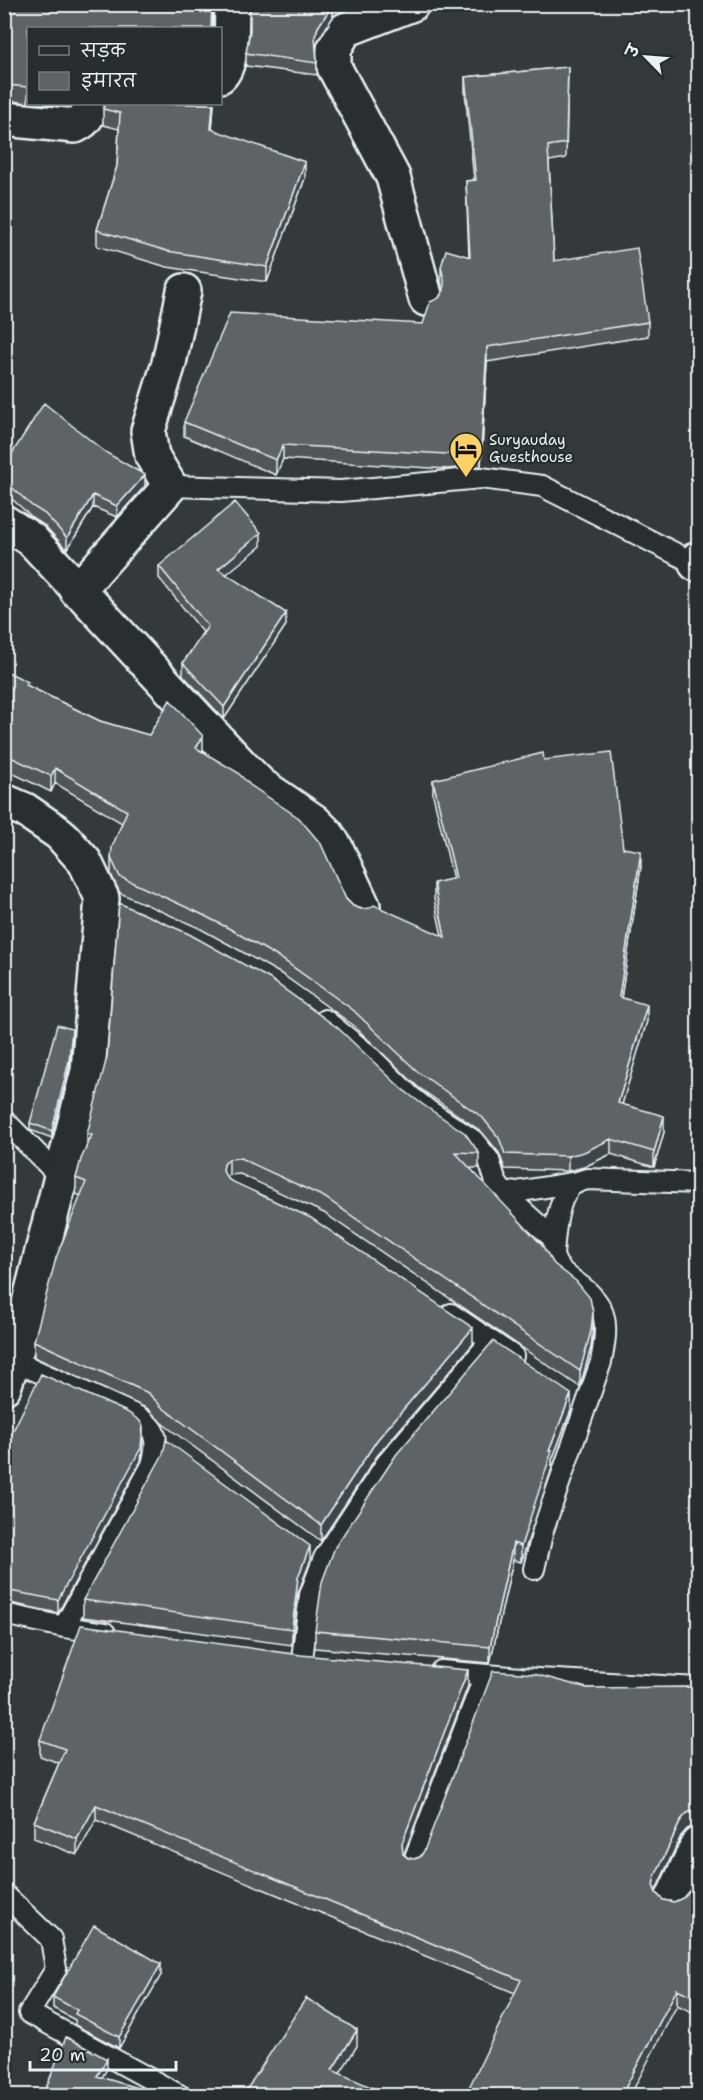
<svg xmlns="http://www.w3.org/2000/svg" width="703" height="2100" font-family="'Shantell Sans','Playpen Sans Deva',sans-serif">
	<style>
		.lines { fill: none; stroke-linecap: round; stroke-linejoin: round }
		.lane-casing { stroke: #e8f1f8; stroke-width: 24 }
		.street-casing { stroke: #e8f1f8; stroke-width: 38 }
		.lane { stroke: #2a2d2e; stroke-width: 20 }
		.street { stroke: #2a2d2e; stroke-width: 33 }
		.wall { fill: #525557; stroke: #e8f1f8; stroke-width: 1.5 }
		.shaded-wall { fill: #424547; stroke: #e8f1f8; stroke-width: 1.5 }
		.building { fill: #5f6365; stroke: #e8f1f8; stroke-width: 1.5 }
		.labels { text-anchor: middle; stroke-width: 4.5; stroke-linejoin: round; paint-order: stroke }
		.poi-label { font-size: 15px; fill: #e8f1f8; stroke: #2a2d2e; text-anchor: start }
	</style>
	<rect width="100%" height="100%" fill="#35393a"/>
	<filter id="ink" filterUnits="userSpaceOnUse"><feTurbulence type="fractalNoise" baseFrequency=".0167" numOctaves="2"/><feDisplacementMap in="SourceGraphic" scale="12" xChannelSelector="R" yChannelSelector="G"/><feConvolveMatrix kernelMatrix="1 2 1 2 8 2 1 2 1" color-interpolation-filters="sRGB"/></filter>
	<g filter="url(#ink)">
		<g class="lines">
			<defs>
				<path id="lane" d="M 170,486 L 341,491 L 481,478 L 542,486 L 698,565
					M 325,1020 L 365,1052 L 410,1096 L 429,1111 L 473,1140 L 489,1160 L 496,1182 L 504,1194 L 554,1239
					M 4,1120 L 60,1177
					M 504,1194 L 577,1182
					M 451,1314 L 513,1356
					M 12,1360 L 133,1414 C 159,1428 159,1439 152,1465 L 64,1627
					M 534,1569 L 543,1530 L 601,1362 C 608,1326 610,1306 577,1283 C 566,1275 557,1269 553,1256 C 554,1238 557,1201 570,1187 C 575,1182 580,1181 587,1179 L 698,1183
					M 4,1614 L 64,1627 L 105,1633
					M 302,1659 L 310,1595 L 324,1558 L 386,1464 L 491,1341
					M 441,1671 L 521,1678 L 698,1688
					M 413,1863 L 485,1675
					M 4,1894 L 51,1939 L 56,1969 L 29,2013 L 181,2096"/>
				<path id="street" d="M 412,4 L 345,30 L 334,49 L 334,67 L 393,177 L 426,299
					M 220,76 C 234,63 231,23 232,4
					M 4,119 L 75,126 C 87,121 88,115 90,104
					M 4,522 L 31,539 L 244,768 L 261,785 L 314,821 L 327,834 L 336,848 L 363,906
					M 696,564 L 698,558
					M 77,591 L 170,486 L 152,456 L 148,431 L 169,363 L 184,291
					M 4,801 L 25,810 L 60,834 L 85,862 L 102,898 L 88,1071 L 19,1342 L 4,1387
					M 672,1899 L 698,1844"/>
			</defs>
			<use href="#lane" class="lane-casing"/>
			<use href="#street" class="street-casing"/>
			<use href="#lane" class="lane"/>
			<use href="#street" class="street"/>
		</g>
		<path class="wall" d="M 4,4 L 213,4 L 212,28 L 28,28 L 28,103 L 5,100 Z
			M 250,4 L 333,4 L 333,17 L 318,40 L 316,46 L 317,75 L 246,66 L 246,53 L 250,31 Z
			M 568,67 L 566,158 L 549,161 L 554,261 L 648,322 L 648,336 L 487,362 L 481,466 L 447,469 L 283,459 L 276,475 L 184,436 L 184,422 L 423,324 L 443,291 L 441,282 L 441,267 L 469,257 L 466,181 L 474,180 L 465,92 L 465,77 Z
			M 37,104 L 71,104 L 70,107 Z
			M 105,104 L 214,104 L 212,129 L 305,178 L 267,282 L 167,267 L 97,246 L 97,230 L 117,166 L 119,129 L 103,125 L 103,109 Z
			M 4,466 L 145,486 L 117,517 L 93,507 L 67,550 L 45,526 L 32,517 L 4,492 Z
			M 261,546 L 226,574 L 286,625 L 224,719 L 183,675 L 183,663 L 203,632 L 159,578 L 159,566 Z
			M 4,670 L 28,686 L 100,721 L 203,752 L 353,906 L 442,936 L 434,899 L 434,883 L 453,879 L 433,795 L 433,780 L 544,760 L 623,848 L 641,866 L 621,998 L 647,1021 L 622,1104 L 664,1132 L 654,1167 L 611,1154 L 584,1167 L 568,1171 L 505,1169 L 499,1153 L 482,1132 L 418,1087 L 353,1025 L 283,975 L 230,945 L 199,928 L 120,893 L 111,874 L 111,858 L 122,823 L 55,783 L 51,792 L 4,769 Z
			M 72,1036 L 69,1068 L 52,1138 L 30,1130 L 30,1123 Z
			M 402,1089 L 479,1153 L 479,1168 L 470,1168 L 593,1328 L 591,1347 L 580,1387 L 324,1213 L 240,1174 L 229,1175 L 227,1177 L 229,1180 L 473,1344 L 377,1456 L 321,1541 L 163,1424 L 148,1409 L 34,1357 L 34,1341 L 81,1196 L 76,1194 L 76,1178 L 87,1145 L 87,1134 Z
			M 571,1410 L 552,1460 L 552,1468 L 521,1562 L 513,1560 L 490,1663 L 315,1648 L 315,1631 Z
			M 143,1439 L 141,1461 L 58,1613 L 10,1603 L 4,1600 L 4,1449 Z
			M 310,1562 L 298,1593 L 292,1645 L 83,1617 L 83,1600 Z
			M 468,1686 L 404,1854 L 408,1858 L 414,1859 L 420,1857 L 587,1688 L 699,1688 L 699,1826 L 696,1825 L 687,1829 L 681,1836 L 655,1891 L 656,1893 L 663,1900 L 674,1902 L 683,1898 L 689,1891 L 699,1871 L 699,2015 L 677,2005 L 515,1993 L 96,1820 L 77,1855 L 34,1838 L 34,1822 L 59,1763 L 40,1756 L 40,1740 Z
			M 161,1975 L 119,2048 L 75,2025 L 75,2020 L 53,2008 L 53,1997 Z"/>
		<path class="shaded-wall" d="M 333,4 L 333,17 L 318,40 L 315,48 L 315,36 L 318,27 Z
			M 213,104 L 214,104 L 211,145 L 211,129 Z
			M 305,162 L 305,178 L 267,282 L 267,267 Z
			M 487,347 L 487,362 L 481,466 L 481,451 Z
			M 283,445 L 283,459 L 276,475 L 276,460 Z
			M 145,475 L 145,486 L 117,517 L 117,506 Z
			M 93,495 L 93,507 L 67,550 L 67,538 Z
			M 261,533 L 261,546 L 218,581 L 218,569 Z
			M 286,613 L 286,625 L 224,719 L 224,707 Z
			M 203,736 L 203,752 L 196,748 Z
			M 55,768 L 55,783 L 51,792 L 51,776 Z
			M 641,851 L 641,866 L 619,1012 L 619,997 Z
			M 647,1005 L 647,1021 L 618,1118 L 618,1103 Z
			M 72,1029 L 69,1068 L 52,1138 L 52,1131 Z
			M 664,1116 L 664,1132 L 654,1167 L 654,1152 Z
			M 611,1139 L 611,1154 L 584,1167 L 568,1171 L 568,1156 Z
			M 229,1159 L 229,1175 L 224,1179 L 223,1170 L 224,1164 Z
			M 593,1312 L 593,1328 L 591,1347 L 580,1387 L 580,1371 Z
			M 473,1328 L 473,1344 L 377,1456 L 321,1541 L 321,1525 L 377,1440 Z
			M 571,1394 L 571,1410 L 552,1460 L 552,1468 L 521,1562 L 521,1546 L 549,1451 Z
			M 143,1426 L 143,1439 L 141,1461 L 58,1613 L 58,1600 Z
			M 513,1543 L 513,1560 L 490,1663 L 490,1647 Z
			M 310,1546 L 310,1562 L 298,1593 L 292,1645 L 292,1629 L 298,1577 Z
			M 468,1670 L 468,1686 L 402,1859 L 402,1843 Z
			M 96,1805 L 96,1820 L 77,1855 L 77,1839 Z
			M 696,1809 L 696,1825 L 687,1829 L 681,1836 L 655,1892 L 653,1885 L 655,1876 L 681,1820 L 687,1813 Z
			M 161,1964 L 161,1975 L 119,2048 L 119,2037 Z
			M 677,1989 L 677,2005 L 630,2096 L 621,2096 Z
			M 357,2030 L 357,2046 L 332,2086 L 332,2070 Z
			M 107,2059 L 107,2069 L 97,2086 L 97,2076 Z"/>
		<path class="building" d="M 4,4 L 212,4 L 211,28 L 28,28 L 28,87 L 5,85 Z
			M 250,4 L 333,4 L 318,27 L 315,36 L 317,63 L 246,53 L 250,31 Z
			M 568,67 L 566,143 L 548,146 L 554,261 L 637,248 L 648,322 L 487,347 L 481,451 L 447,454 L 283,445 L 276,460 L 184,422 L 230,313 L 423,324 L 430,302 L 439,298 L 444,290 L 444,279 L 441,267 L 446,250 L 470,257 L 466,181 L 476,180 L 465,77 Z
			M 105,104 L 213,104 L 211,129 L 305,162 L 267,267 L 167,251 L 97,230 L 117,166 L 120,113 L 103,109 Z
			M 44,403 L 105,452 L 145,475 L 117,506 L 93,495 L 67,538 L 45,514 L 32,506 L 4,480 L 4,466 Z
			M 235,502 L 261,533 L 218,569 L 286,613 L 224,707 L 183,663 L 208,626 L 159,566 Z
			M 4,670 L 28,682 L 26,685 L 100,721 L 149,735 L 170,700 L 203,736 L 196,748 L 237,772 L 250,785 L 299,818 L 321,844 L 346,899 L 353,906 L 361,909 L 370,908 L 374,905 L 445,937 L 434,883 L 456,878 L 433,780 L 543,753 L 544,760 L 611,752 L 623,848 L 641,851 L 619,997 L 647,1005 L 618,1103 L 664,1116 L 654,1152 L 611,1139 L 584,1152 L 568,1156 L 505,1154 L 499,1138 L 482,1117 L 418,1072 L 353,1010 L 283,960 L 230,929 L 199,913 L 120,877 L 111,858 L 112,847 L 127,811 L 55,768 L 51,776 L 4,754 Z
			M 119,903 L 189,934 L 270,979 L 338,1028 L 402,1089 L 422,1104 L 465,1133 L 479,1153 L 455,1152 L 542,1245 L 554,1264 L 576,1281 L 590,1298 L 593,1312 L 591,1331 L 580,1371 L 324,1197 L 240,1158 L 229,1159 L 224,1164 L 223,1170 L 225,1175 L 229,1180 L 311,1218 L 473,1328 L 377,1440 L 321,1525 L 163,1408 L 148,1393 L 34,1341 L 56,1258 L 86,1182 L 76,1178 L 81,1159 L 92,1135 L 87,1134 L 107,1057 Z
			M 57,1025 L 72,1029 L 69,1061 L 52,1131 L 30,1123 Z
			M 493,1341 L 571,1394 L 549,1451 L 552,1451 L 521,1546 L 513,1543 L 490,1647 L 315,1631 L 322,1582 L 335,1547 L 396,1455 Z
			M 41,1374 L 127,1412 L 139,1420 L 143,1426 L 141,1448 L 58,1600 L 10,1591 L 4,1588 L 4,1449 Z
			M 166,1440 L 310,1546 L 298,1577 L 292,1629 L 83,1600 L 163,1454 Z
			M 81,1625 L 301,1655 L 468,1670 L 402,1843 L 403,1854 L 408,1858 L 414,1859 L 420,1857 L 424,1851 L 493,1671 L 534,1674 L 587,1688 L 688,1687 L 699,1688 L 699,1810 L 696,1809 L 687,1813 L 681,1820 L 655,1876 L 653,1885 L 656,1893 L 663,1900 L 674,1902 L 683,1898 L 689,1891 L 699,1871 L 699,1999 L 677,1989 L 621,2096 L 465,2096 L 521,1980 L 96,1805 L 77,1839 L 34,1822 L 65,1749 L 40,1740 Z
			M 94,1925 L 161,1964 L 119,2037 L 75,2014 L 77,2010 L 53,1997 Z
			M 306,1998 L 357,2030 L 332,2070 L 391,2096 L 251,2096 L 245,2092 Z
			M 66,2037 L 107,2059 L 97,2076 L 164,2096 L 43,2096 Z"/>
	</g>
	<defs>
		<symbol id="hotel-pin" viewBox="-11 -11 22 30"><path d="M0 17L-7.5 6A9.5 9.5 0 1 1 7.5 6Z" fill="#ffd166" stroke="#2a2d2e"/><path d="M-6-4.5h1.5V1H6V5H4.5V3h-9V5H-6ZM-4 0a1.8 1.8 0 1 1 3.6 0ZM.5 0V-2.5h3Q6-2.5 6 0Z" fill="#111"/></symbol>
	</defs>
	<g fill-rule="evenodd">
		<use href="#hotel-pin" x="447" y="430" width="38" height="52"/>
	</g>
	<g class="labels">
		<g class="poi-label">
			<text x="489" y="445">Suryauday<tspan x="489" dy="17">Guesthouse</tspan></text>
		</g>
	</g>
	<rect width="703" height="2100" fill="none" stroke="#2a2d2e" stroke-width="24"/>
	<rect x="12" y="12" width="679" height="2076" fill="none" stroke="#e8f1f8" stroke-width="2" filter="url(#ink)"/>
	<rect x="27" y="27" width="195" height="78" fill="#2a2d2e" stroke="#767b7f" stroke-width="1.5"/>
	<rect x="39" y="46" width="30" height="9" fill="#2a2d2e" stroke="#767b7f" stroke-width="1.5"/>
	<text x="81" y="57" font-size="18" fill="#e8f1f8">सड़क</text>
	<rect x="39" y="72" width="30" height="18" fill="#5f6365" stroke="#767b7f" stroke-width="1.5"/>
	<text x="81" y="87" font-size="18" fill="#e8f1f8">इमारत</text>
	<g transform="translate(646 57) rotate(295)" stroke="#2a2d2e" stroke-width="4.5" paint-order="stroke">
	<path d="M0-4.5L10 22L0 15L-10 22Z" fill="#e8f1f8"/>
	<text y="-9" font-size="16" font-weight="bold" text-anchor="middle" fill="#e8f1f8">उ</text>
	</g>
	<path d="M30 2061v9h146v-9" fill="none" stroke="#e8f1f8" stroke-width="3"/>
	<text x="39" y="2061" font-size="18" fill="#e8f1f8" stroke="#2a2d2e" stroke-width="4.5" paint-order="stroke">20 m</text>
</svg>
